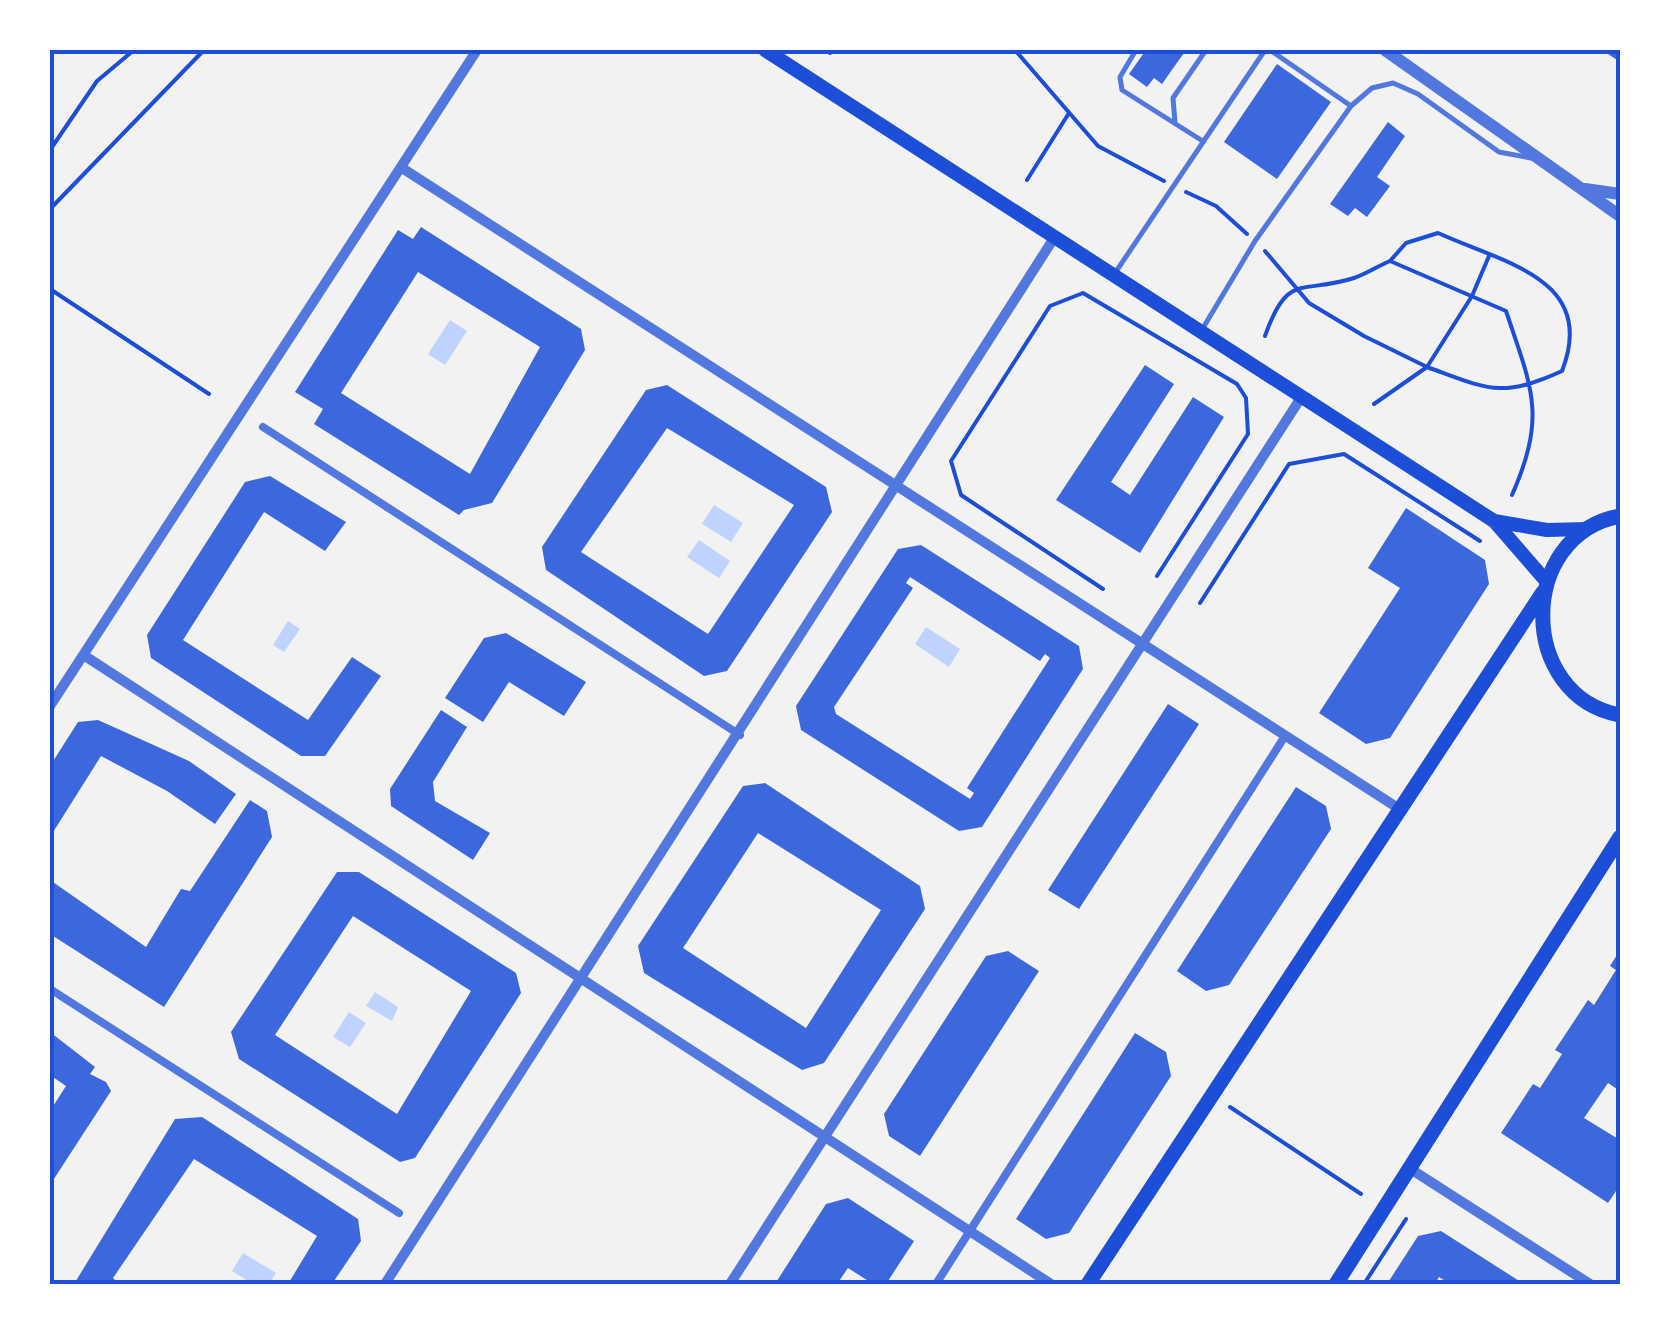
<svg xmlns="http://www.w3.org/2000/svg" width="1670" height="1334" font-family="'Sofia Sans Condensed',sans-serif">
	<style>
		.water { fill: #bfd3fe }
		.building { fill: #3d67dc; fill-rule: evenodd }
		.lines { fill: none; stroke-linecap: round; stroke-linejoin: round }
		.path { stroke: #1d4ed8; stroke-width: 4 }
		.service { stroke: #5277de; stroke-width: 5 }
		.pedestrian { stroke: #5277de; stroke-width: 8 }
		.minor { stroke: #5277de; stroke-width: 10 }
		.tertiary { stroke: #5277de; stroke-width: 12 }
		.secondary { stroke: #1d4ed8; stroke-width: 14 }
		.primary { stroke: #1d4ed8; stroke-width: 15 }
		.neatline { fill: none; stroke: #1d4ed8; stroke-width: 4 }
	</style>
	<rect width="100%" height="100%" fill="#f2f2f2"/>
	<path class="water" d="M 450,320 L 467,331 L 445,365 L 428,354 Z
		M 714,505 L 743,523 L 731,542 L 702,524 Z
		M 699,540 L 730,561 L 719,578 L 687,557 Z
		M 288,621 L 300,629 L 284,652 L 273,645 Z
		M 926,627 L 960,649 L 949,667 L 915,644 Z
		M 375,992 L 398,1007 L 392,1021 L 366,1006 Z
		M 349,1012 L 366,1023 L 350,1047 L 333,1037 Z
		M 243,1253 L 276,1273 L 269,1284 L 253,1284 L 232,1271 Z"/>
	<path class="building" d="M 1146,50 L 1186,50 L 1162,84 L 1154,78 L 1147,87 L 1129,74 Z
		M 1602,50 L 1620,50 L 1620,62 Z
		M 1277,64 L 1331,102 L 1277,179 L 1224,142 Z
		M 1388,122 L 1405,136 L 1377,177 L 1390,186 L 1367,217 L 1355,208 L 1348,216 L 1330,204 Z
		M 421,227 L 581,329 L 585,350 L 492,503 L 464,510 L 459,515 L 314,424 L 323,409 L 295,392 L 398,230 L 413,239 ZM 418,272 L 540,347 L 470,474 L 341,393 Z
		M 1145,365 L 1174,384 L 1111,482 L 1130,495 L 1193,397 L 1224,417 L 1140,553 L 1056,500 Z
		M 667,385 L 826,487 L 832,512 L 727,671 L 704,676 L 546,570 L 542,547 L 646,390 ZM 667,428 L 794,505 L 708,634 L 581,552 Z
		M 270,476 L 346,522 L 325,551 L 264,512 L 183,640 L 308,720 L 352,657 L 381,676 L 325,756 L 301,756 L 151,658 L 147,635 L 245,482 Z
		M 1406,508 L 1485,560 L 1489,584 L 1390,738 L 1366,744 L 1319,713 L 1400,588 L 1368,568 Z
		M 921,545 L 1079,646 L 1083,669 L 982,827 L 959,831 L 801,730 L 796,706 L 898,549 ZM 910,577 L 1040,661 L 1045,654 L 1050,658 L 967,788 L 974,793 L 970,799 L 836,714 L 834,707 L 913,588 L 906,583 Z
		M 506,633 L 586,682 L 564,716 L 509,682 L 483,722 L 445,698 L 484,638 Z
		M 1168,704 L 1199,724 L 1079,909 L 1048,890 Z
		M 441,710 L 467,727 L 433,782 L 435,801 L 490,833 L 473,860 L 391,806 L 390,789 Z
		M 98,720 L 189,761 L 236,794 L 215,824 L 167,791 L 101,756 L 50,837 L 50,766 L 78,722 Z
		M 765,783 L 920,886 L 925,909 L 824,1063 L 802,1070 L 644,973 L 638,946 L 743,786 ZM 758,833 L 881,910 L 806,1028 L 683,948 Z
		M 1296,787 L 1326,806 L 1331,829 L 1229,985 L 1206,991 L 1177,971 Z
		M 250,800 L 267,811 L 272,837 L 164,1007 L 50,934 L 50,880 L 146,947 L 181,889 L 190,891 Z
		M 337,872 L 359,872 L 516,973 L 521,993 L 415,1158 L 400,1162 L 239,1059 L 231,1032 ZM 353,916 L 471,991 L 397,1114 L 275,1035 Z
		M 1620,950 L 1620,1091 L 1608,1083 L 1584,1118 L 1620,1140 L 1620,1185 L 1608,1203 L 1501,1133 L 1533,1084 L 1540,1088 L 1562,1054 L 1555,1050 L 1588,1000 L 1594,1005 L 1616,970 L 1610,966 Z
		M 1008,951 L 1039,971 L 920,1156 L 889,1136 L 884,1114 L 986,956 Z
		M 50,1032 L 95,1067 L 90,1074 L 106,1082 L 111,1091 L 50,1185 L 50,1111 L 66,1086 L 50,1075 Z
		M 1135,1033 L 1166,1052 L 1171,1076 L 1069,1233 L 1046,1239 L 1016,1219 Z
		M 202,1117 L 358,1219 L 361,1241 L 332,1284 L 288,1284 L 317,1236 L 194,1159 L 113,1278 L 119,1284 L 74,1284 L 175,1119 Z
		M 848,1198 L 914,1241 L 886,1284 L 873,1284 L 848,1268 L 837,1284 L 775,1284 L 826,1204 Z
		M 1441,1231 L 1524,1284 L 1450,1284 L 1439,1277 L 1435,1284 L 1387,1284 L 1418,1236 Z"/>
	<g class="lines">
		<path class="path" d="M 1015,50 L 1098,146 L 1164,181
			M 830,53 L 831,50
			M 50,150 L 97,81 L 134,50
			M 1027,180 L 1069,113
			M 1186,192 L 1216,206 L 1247,234
			M 50,209 L 204,50
			M 1265,251 L 1309,303 L 1364,336 L 1427,367 L 1472,296 L 1489,256
			M 50,289 L 209,394
			M 1265,336 C 1288,271 1301,295 1354,278 C 1366,274 1378,266 1390,261 L 1506,311 C 1532,389 1547,415 1512,495
			M 1374,404 L 1427,367 C 1488,389 1501,399 1562,371 C 1598,279 1504,263 1438,233 L 1406,243 L 1390,261
			M 1103,589 L 961,495 L 951,461 L 1050,306 L 1083,293 L 1237,384 L 1246,398 L 1248,434 L 1157,576
			M 1200,603 L 1289,464 L 1344,454 L 1480,541
			M 1230,1107 L 1361,1194
			M 1364,1284 L 1406,1219"/>
		<path class="service" d="M 1136,50 L 1120,77 L 1122,90 L 1201,140
			M 1270,50 L 1351,106 L 1372,88 L 1393,83 L 1418,94 L 1499,152 L 1531,158
			M 1175,123 L 1173,98 L 1206,50
			M 1115,273 L 1265,50
			M 1203,328 L 1255,241 L 1351,106"/>
		<path class="pedestrian" d="M 263,427 L 740,735
			M 50,989 L 399,1213
			M 936,1284 L 1285,736"/>
		<path class="minor" d="M 402,168 L 1398,808
			M 85,656 L 1051,1284
			M 50,706 L 477,50
			M 1409,1168 L 1590,1284
			M 385,1284 L 1054,238
			M 730,1284 L 1302,396"/>
		<path class="tertiary" d="M 1385,50 L 1620,216
			M 1585,189 L 1620,194"/>
		<path class="secondary" d="M 765,50 L 1494,521 L 1546,581
			M 1494,521 L 1547,530 L 1587,529"/>
		<path class="primary" d="M 1620,516 C 1517,535 1517,696 1620,715
			M 1088,1284 L 1543,592
			M 1336,1284 L 1620,837"/>
	</g>
	<rect width="1670" height="1334" fill="none" stroke="#ffffff" stroke-width="105"/>
	<rect x="52" y="52" width="1566" height="1230" class="neatline"/>
</svg>
